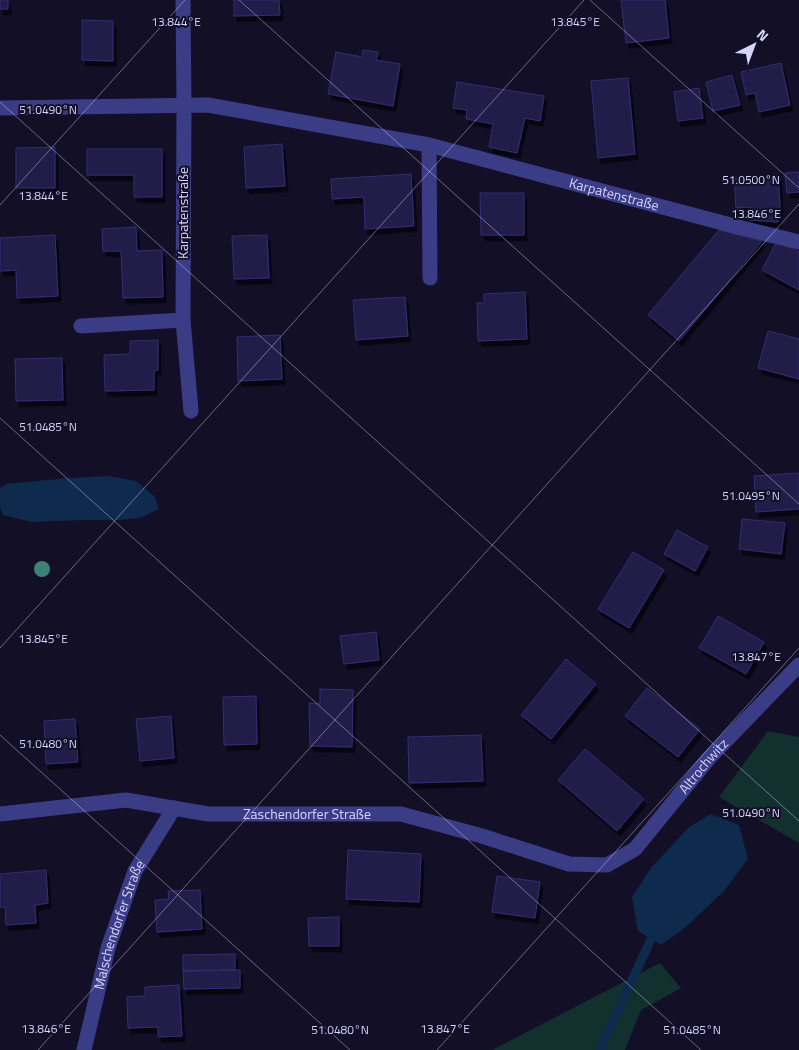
<svg xmlns="http://www.w3.org/2000/svg" width="799" height="1050" font-family="'Titillium Web',sans-serif">
	<style>
		.green { fill: #12312e }
		.water { fill: #0e2a4c }
		.lines { fill: none; stroke-linecap: round; stroke-linejoin: round }
		.stream { stroke: #0e2a4c; stroke-width: 9 }
		.building { fill: #211b48; stroke: #362d74; filter: url(#shadow) }
		.lane { stroke: #3a3d86; stroke-width: 15 }
		.street { stroke: #3a3d86; stroke-width: 15 }
		.tree { fill: #3d8276 }
		.ticks { fill: none; stroke: #d7d5ff; stroke-width: 1; stroke-opacity: 0.45 }
		.labels { text-anchor: middle; stroke-width: 4; stroke-linejoin: round; paint-order: stroke }
		.street-label { font-size: 14px; fill: #d7d5ff; stroke: #120f27 }
		.ticks-label { font-size: 12px; text-anchor: middle; fill: #d7d5ff; stroke: #120f27; stroke-width: 4; stroke-linejoin: round; paint-order: stroke }
	</style>
	<defs>
		<filter id="shadow"><feDropShadow dx="3" dy="5.5" stdDeviation="0" flood-color="#0009"/></filter>
	</defs>
	<rect width="100%" height="100%" fill="#120f27"/>
	<path class="green" d="M 768,731 L 799,737 L 799,843 L 719,797 Z
		M 660,963 L 681,988 L 641,1010 L 625,1050 L 492,1050 Z"/>
	<path class="water" d="M 109,476 L 136,481 L 154,496 L 159,509 L 140,518 L 119,520 L 84,520 L 31,522 L 3,515 L 0,508 L 0,488 L 6,484 L 69,478 Z
		M 711,814 L 739,825 L 748,859 L 724,891 L 686,927 L 661,945 L 638,931 L 632,897 L 651,868 L 689,827 Z"/>
	<g class="lines">
		<path class="stream" d="M 600,1050 L 651,939"/>
	</g>
	<path class="building" d="M 0,0 L 8,0 L 8,9 L 0,9 Z
		M 234,0 L 279,0 L 280,15 L 234,16 Z
		M 621,0 L 665,0 L 669,38 L 626,43 Z
		M 82,20 L 113,21 L 113,61 L 82,60 Z
		M 363,50 L 378,52 L 376,60 L 400,64 L 393,106 L 328,94 L 336,52 L 362,57 Z
		M 781,63 L 790,105 L 759,112 L 755,93 L 746,95 L 741,72 Z
		M 732,75 L 740,105 L 713,111 L 706,82 Z
		M 628,78 L 635,154 L 598,158 L 591,81 Z
		M 457,82 L 544,96 L 540,121 L 525,118 L 517,153 L 489,147 L 493,124 L 466,119 L 467,110 L 453,108 Z
		M 699,88 L 703,118 L 678,121 L 674,92 Z
		M 282,144 L 285,186 L 246,188 L 244,147 Z
		M 55,147 L 55,188 L 16,188 L 16,148 Z
		M 87,149 L 162,149 L 162,197 L 134,197 L 134,175 L 87,175 Z
		M 799,172 L 799,192 L 787,193 L 785,173 Z
		M 411,174 L 414,226 L 365,229 L 364,197 L 332,199 L 331,179 Z
		M 778,175 L 780,205 L 778,222 L 750,220 L 751,207 L 736,208 L 734,178 Z
		M 480,193 L 524,193 L 524,235 L 481,235 Z
		M 136,227 L 137,251 L 162,250 L 163,297 L 123,298 L 121,251 L 103,251 L 102,229 Z
		M 719,230 L 762,241 L 679,341 L 648,315 Z
		M 55,235 L 58,296 L 17,298 L 16,270 L 0,271 L 0,238 Z
		M 267,235 L 269,278 L 234,279 L 232,236 Z
		M 777,241 L 799,252 L 799,290 L 762,270 Z
		M 525,292 L 527,339 L 478,341 L 477,303 L 484,303 L 484,294 Z
		M 405,297 L 408,336 L 356,340 L 353,300 Z
		M 768,331 L 799,339 L 799,379 L 758,368 Z
		M 280,335 L 282,379 L 238,381 L 237,337 Z
		M 158,340 L 158,370 L 154,371 L 154,390 L 105,391 L 104,355 L 130,354 L 130,341 Z
		M 62,358 L 63,400 L 16,401 L 15,359 Z
		M 799,473 L 799,509 L 756,512 L 754,476 Z
		M 742,519 L 785,523 L 781,554 L 739,549 Z
		M 677,530 L 708,547 L 695,571 L 664,554 Z
		M 633,552 L 664,570 L 629,628 L 598,609 Z
		M 718,616 L 764,642 L 746,674 L 699,648 Z
		M 376,632 L 379,660 L 344,664 L 340,636 Z
		M 566,659 L 596,684 L 551,739 L 521,715 Z
		M 647,688 L 700,729 L 678,757 L 625,716 Z
		M 320,689 L 353,690 L 352,747 L 310,746 L 309,703 L 320,704 Z
		M 256,696 L 257,744 L 224,745 L 223,697 Z
		M 171,716 L 174,758 L 140,761 L 136,719 Z
		M 75,719 L 78,762 L 46,764 L 44,721 Z
		M 481,735 L 483,781 L 409,783 L 408,737 Z
		M 585,749 L 644,799 L 617,831 L 558,780 Z
		M 348,850 L 421,854 L 419,902 L 346,899 Z
		M 46,870 L 48,903 L 35,905 L 36,923 L 6,925 L 5,907 L 0,907 L 0,874 Z
		M 497,876 L 540,882 L 535,918 L 492,912 Z
		M 200,890 L 202,929 L 157,932 L 155,900 L 169,899 L 168,891 Z
		M 339,917 L 339,946 L 309,946 L 308,918 Z
		M 235,954 L 235,970 L 183,971 L 183,955 Z
		M 240,970 L 240,988 L 184,989 L 183,971 Z
		M 179,985 L 182,1036 L 158,1037 L 158,1027 L 128,1028 L 127,997 L 145,996 L 145,987 Z"/>
	<g class="lines">
		<path class="lane" d="M 738,227 L 799,242"/>
		<g class="street">
			<path d="M 183,0 L 184,105 L 183,320 L 191,411"/>
			<path id="s1" d="M 0,108 L 208,105 L 429,145 L 738,227"/>
			<path d="M 429,145 L 430,278"/>
			<path d="M 81,326 L 183,320"/>
			<path id="s2" d="M 0,814 L 126,800 L 208,814 L 401,814 L 482,836 L 569,864 L 607,865 L 635,849 L 709,758 L 799,665"/>
			<path id="s3" d="M 84,1050 L 108,948 L 135,871 L 174,808"/>
		</g>
	</g>
	<circle class="tree" cx="42" cy="569" r="8"/>
	<path class="ticks" d="M 239,0 L 799,504M 590,0 L 799,188M 0,102 L 799,821M 0,205 L 185,0M 0,418 L 701,1050M 0,648 L 584,0M 0,735 L 350,1050M 38,1050 L 799,204M 437,1050 L 799,648"/>
	<g class="labels">
		<g class="street-label">
			<text dy="5" stroke="none"><textPath href="#s1" startOffset="624">Karpatenstraße</textPath></text>
			<text transform="translate(183 213) rotate(-90)" y="5">Karpatenstraße</text>
			<text dy="5" stroke="none"><textPath href="#s2" startOffset="756">Altrochwitz</textPath></text>
			<text dy="5" stroke="none"><textPath href="#s2" startOffset="309">Zaschendorfer Straße</textPath></text>
			<text dy="5" stroke="none"><textPath href="#s3" startOffset="130">Malschendorfer Straße</textPath></text>
		</g>
	</g>
	<g class="ticks-label">
		<text x="176" y="26">13.844°E</text>
		<text x="575" y="26">13.845°E</text>
		<text x="48" y="114">51.0490°N</text>
		<text x="751" y="184">51.0500°N</text>
		<text x="43" y="200">13.844°E</text>
		<text x="756" y="218">13.846°E</text>
		<text x="48" y="431">51.0485°N</text>
		<text x="751" y="500">51.0495°N</text>
		<text x="43" y="643">13.845°E</text>
		<text x="756" y="661">13.847°E</text>
		<text x="48" y="748">51.0480°N</text>
		<text x="751" y="817">51.0490°N</text>
		<text x="46" y="1033">13.846°E</text>
		<text x="445" y="1033">13.847°E</text>
		<text x="340" y="1034">51.0480°N</text>
		<text x="692" y="1034">51.0485°N</text>
	</g>
	<g transform="translate(754 45) rotate(42)" stroke="#120f27" stroke-width="4" paint-order="stroke">
	<path d="M0-4L9 19L0 12L-9 19Z" fill="#d7d5ff"/>
	<text y="-8" font-size="14" font-weight="bold" text-anchor="middle" fill="#d7d5ff">N</text>
	</g>
</svg>
